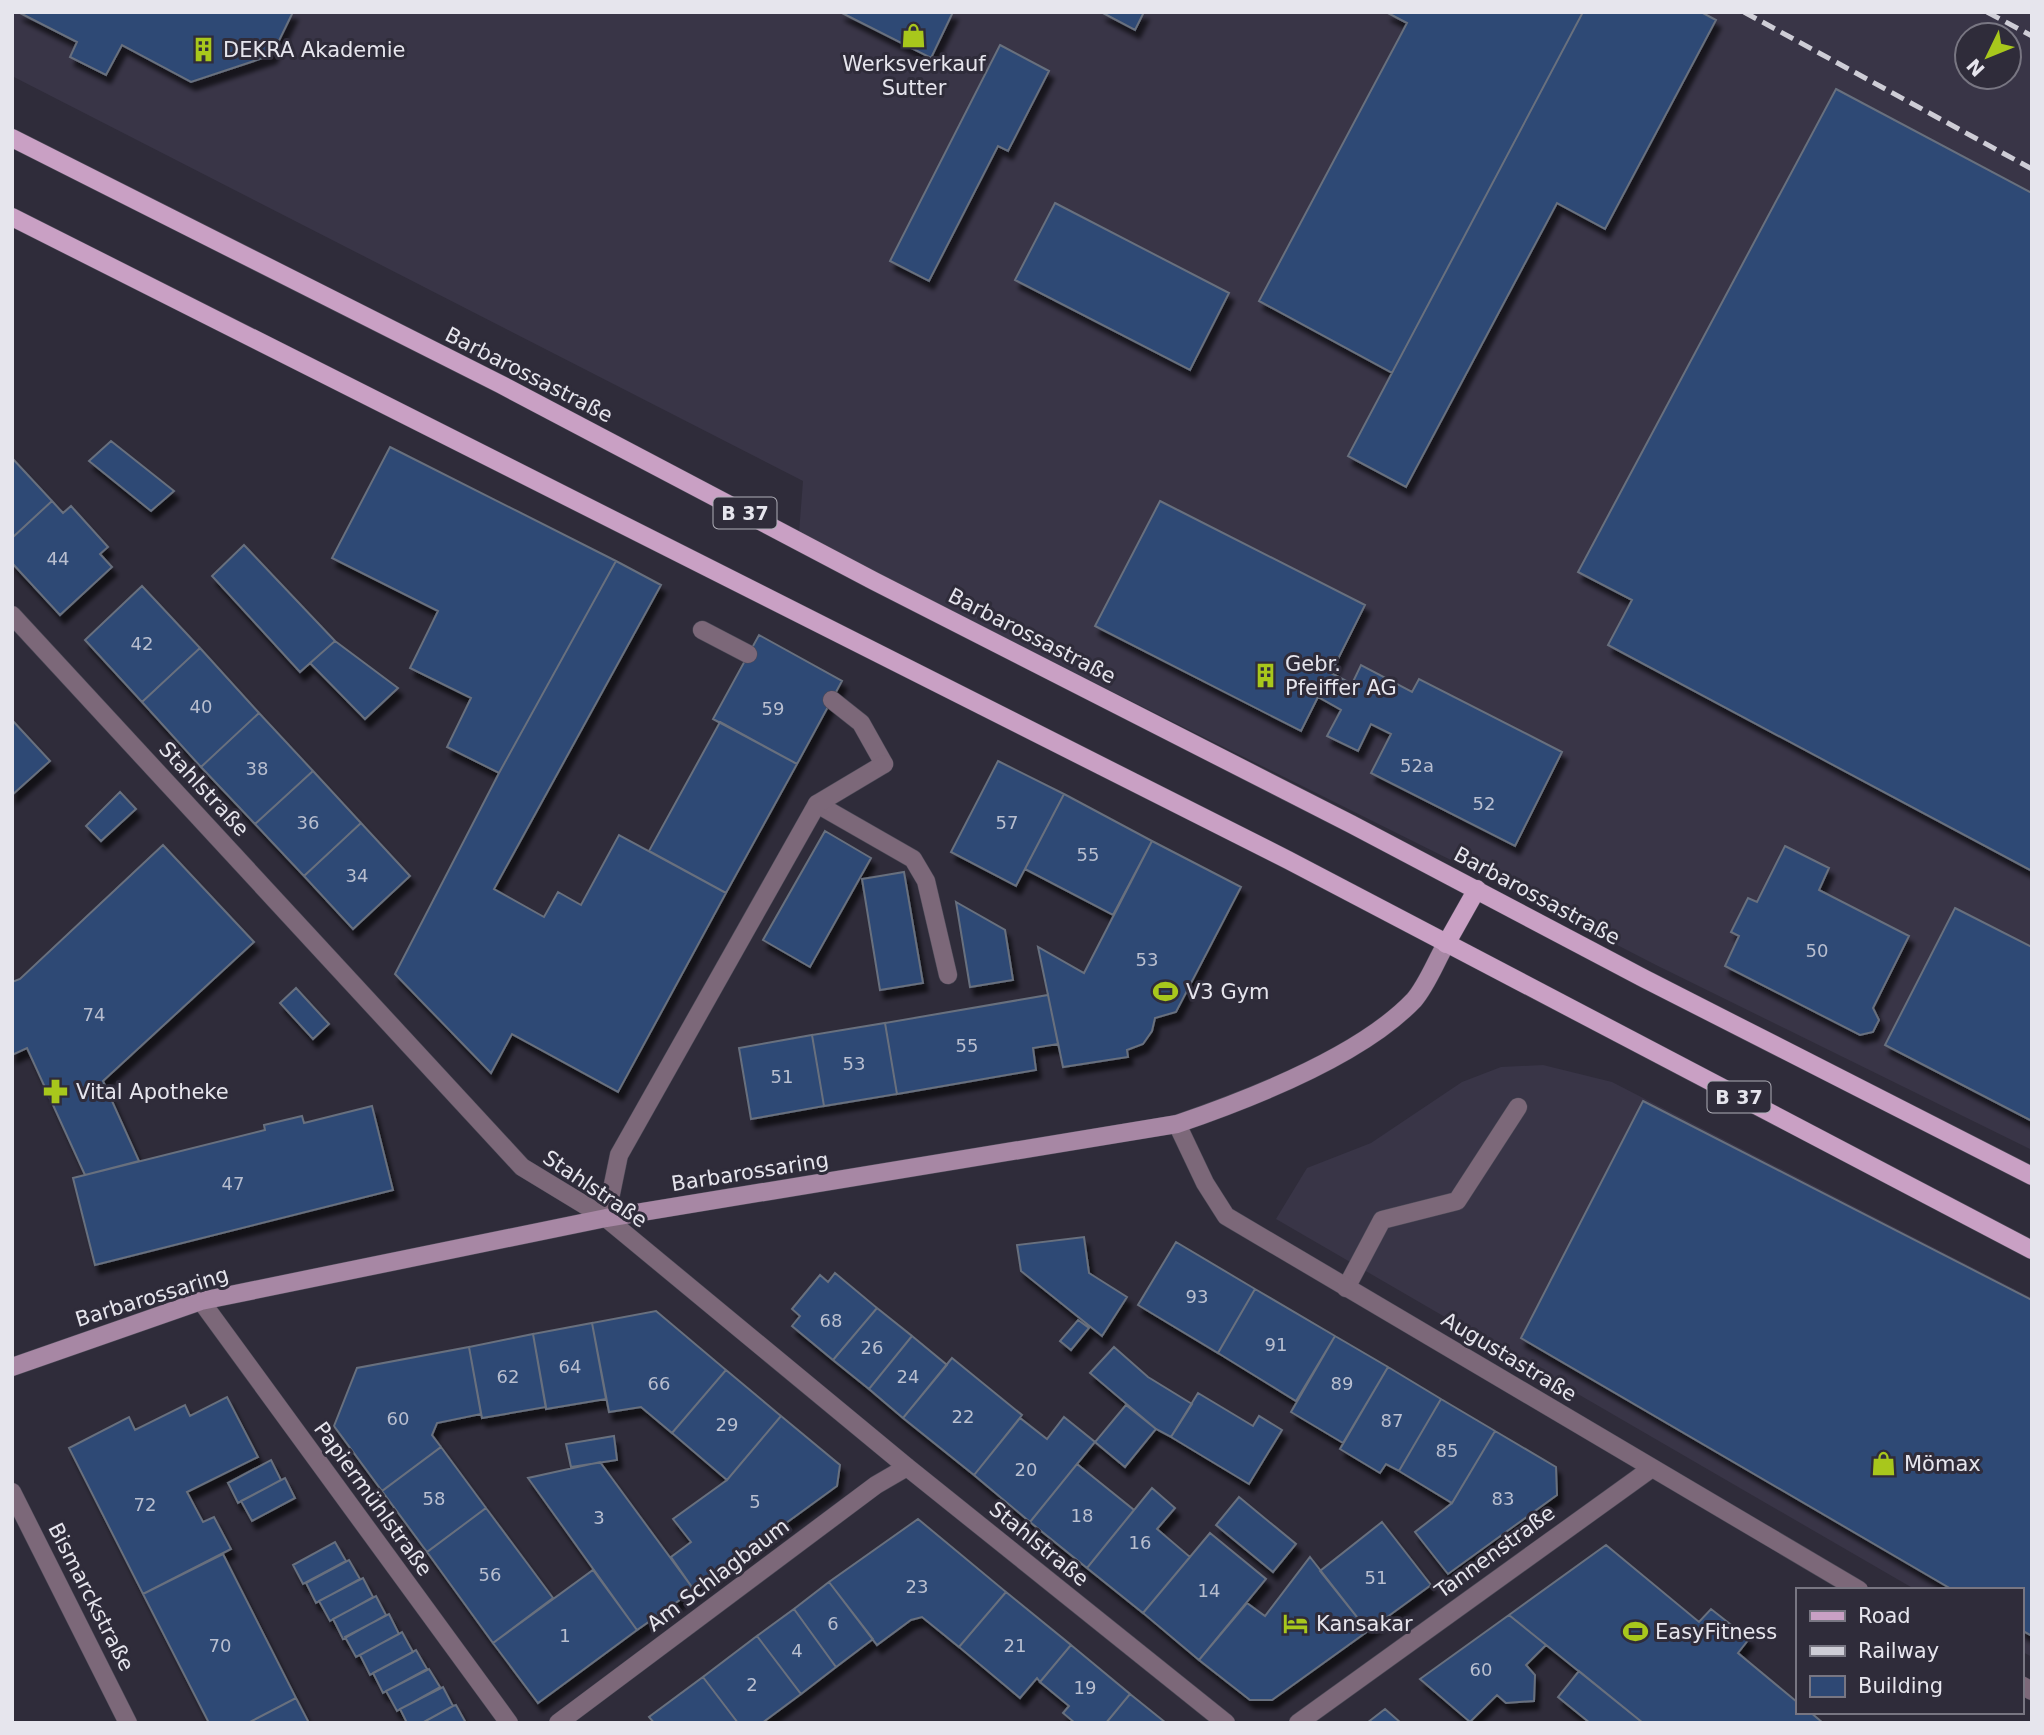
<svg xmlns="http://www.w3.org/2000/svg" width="2044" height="1735" font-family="'DejaVu Sans',sans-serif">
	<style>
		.built { fill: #393547; fill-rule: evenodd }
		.building { fill: #2e4874; stroke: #68707e; stroke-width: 2; filter: url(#shadow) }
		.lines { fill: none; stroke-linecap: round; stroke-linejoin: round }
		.lane-casing { stroke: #4c4a57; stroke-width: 19 }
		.street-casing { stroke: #4c4a57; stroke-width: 19 }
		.secondary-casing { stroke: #4c4a57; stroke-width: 19 }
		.primary-casing { stroke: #4c4a57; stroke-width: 19 }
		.lane { stroke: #7c6879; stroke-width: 18 }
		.street { stroke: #7c6879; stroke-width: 18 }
		.secondary { stroke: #a787a4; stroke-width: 18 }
		.primary { stroke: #c9a0c4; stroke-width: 18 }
		.rail { stroke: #cecdd6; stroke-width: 5; stroke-dasharray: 14 7; stroke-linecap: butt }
		.labels { text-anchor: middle; stroke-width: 6; stroke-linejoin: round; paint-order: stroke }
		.number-label { font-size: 18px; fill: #b8becf }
		.shield { fill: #2f2c3a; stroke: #afaeb7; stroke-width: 2 }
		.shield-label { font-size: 19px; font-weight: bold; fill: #e6e5ed }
		.poi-label { font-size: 21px; fill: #e6e5ed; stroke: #2f2c3a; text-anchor: start }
		.street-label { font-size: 21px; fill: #e6e5ed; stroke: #2f2c3a }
	</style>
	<defs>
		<filter id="shadow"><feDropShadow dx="4.5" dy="8" stdDeviation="2" flood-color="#0009"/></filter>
	</defs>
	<rect width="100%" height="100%" fill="#2f2c3a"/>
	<path class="built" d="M 12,12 L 2032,12 L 2032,1150 L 1656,965 L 1481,875 L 882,577 L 799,533 L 803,481 L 12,76 ZM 1967,35 L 2009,35 L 2009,77 L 1967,77 Z
		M 1543,1065 L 1612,1082 L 2032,1298 L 2032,1657 L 2021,1651 L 2021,1590 L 1916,1590 L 1276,1219 L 1307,1168 L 1371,1143 L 1462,1082 L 1501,1067 Z"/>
	<path class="building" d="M 18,12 L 293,12 L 272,55 L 191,82 L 122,45 L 106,75 L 70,57 L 77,42 Z
		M 840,12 L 953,12 L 931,58 Z
		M 1101,12 L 1144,12 L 1135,30 Z
		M 1386,12 L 1583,12 L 1392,373 L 1259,301 L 1407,23 Z
		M 1583,12 L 1701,12 L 1716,20 L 1605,229 L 1557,203 L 1406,487 L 1348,456 Z
		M 1000,45 L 1049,71 L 1008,151 L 998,146 L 929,281 L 890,261 Z
		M 1836,89 L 2032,193 L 2032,871 L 1608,645 L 1632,600 L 1578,572 Z
		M 1055,203 L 1229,293 L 1190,370 L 1015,280 Z
		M 111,441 L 174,491 L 151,511 L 89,461 Z
		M 390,447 L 616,561 L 499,773 L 447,747 L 471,698 L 410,668 L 438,611 L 332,558 Z
		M 12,458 L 52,501 L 12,538 Z
		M 52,501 L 63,513 L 71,506 L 108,547 L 100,554 L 112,567 L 60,615 L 12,563 L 12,538 Z
		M 1160,501 L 1365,605 L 1331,673 L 1352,684 L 1361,665 L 1412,692 L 1419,679 L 1562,752 L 1515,846 L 1371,773 L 1391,734 L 1371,724 L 1358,751 L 1327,736 L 1341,710 L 1318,697 L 1301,731 L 1095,626 Z
		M 244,545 L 335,641 L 300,672 L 212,576 Z
		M 616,561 L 661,585 L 494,889 L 544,917 L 558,892 L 581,905 L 619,835 L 726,893 L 618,1092 L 512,1034 L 491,1073 L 395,974 L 499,773 Z
		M 142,586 L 200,648 L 142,702 L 85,640 Z
		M 759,635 L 842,681 L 797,764 L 713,719 Z
		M 335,641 L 398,688 L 365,719 L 310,663 Z
		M 200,648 L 259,713 L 201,767 L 142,702 Z
		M 259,713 L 313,771 L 255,824 L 201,767 Z
		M 12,720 L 50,761 L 12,795 Z
		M 720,722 L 797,764 L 726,893 L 649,851 Z
		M 998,761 L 1064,794 L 1016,886 L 951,852 Z
		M 313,771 L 361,823 L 304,876 L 255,824 Z
		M 120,792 L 136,809 L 101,841 L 86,826 Z
		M 1064,794 L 1152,841 L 1113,915 L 1025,869 Z
		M 361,823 L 410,876 L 353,929 L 304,876 Z
		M 825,831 L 871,858 L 810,967 L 763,940 Z
		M 1152,841 L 1241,887 L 1176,1012 L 1155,1018 L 1152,1031 L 1143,1044 L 1127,1050 L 1128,1057 L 1063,1067 L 1038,947 L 1084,973 Z
		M 163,845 L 254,942 L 103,1081 L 139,1161 L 85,1175 L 27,1048 L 12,1055 L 12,982 L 20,979 Z
		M 1785,846 L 1829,868 L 1819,890 L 1909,936 L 1873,1008 L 1879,1020 L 1873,1032 L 1860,1035 L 1725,966 L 1739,936 L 1731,932 L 1748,898 L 1757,902 Z
		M 904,872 L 923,983 L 880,990 L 862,879 Z
		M 956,902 L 1005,930 L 1013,980 L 970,987 Z
		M 1955,908 L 2032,947 L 2032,1121 L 1885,1045 Z
		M 296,988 L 329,1024 L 313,1039 L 280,1003 Z
		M 1048,995 L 1058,1044 L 1033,1048 L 1036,1070 L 897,1094 L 885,1023 Z
		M 885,1023 L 897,1094 L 824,1106 L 812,1035 Z
		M 812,1035 L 824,1106 L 751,1119 L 739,1048 Z
		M 1643,1101 L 2032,1300 L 2032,1636 L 2021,1630 L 2021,1590 L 1953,1590 L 1521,1338 Z
		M 372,1106 L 393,1190 L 95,1265 L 73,1178 L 265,1130 L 264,1125 L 302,1116 L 304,1123 Z
		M 1084,1237 L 1089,1273 L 1127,1297 L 1102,1336 L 1021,1271 L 1017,1245 Z
		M 1176,1242 L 1255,1289 L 1218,1353 L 1138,1305 Z
		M 835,1273 L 877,1308 L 833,1360 L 792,1326 L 800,1316 L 792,1309 L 820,1275 L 828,1282 Z
		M 1255,1289 L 1335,1336 L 1296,1401 L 1218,1353 Z
		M 877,1308 L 912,1336 L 869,1389 L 833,1360 Z
		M 656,1311 L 726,1370 L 672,1433 L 641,1407 L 609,1412 L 592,1323 Z
		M 1078,1320 L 1089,1328 L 1071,1350 L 1060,1341 Z
		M 592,1323 L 606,1399 L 546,1409 L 533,1334 Z
		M 533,1334 L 546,1407 L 482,1418 L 469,1347 Z
		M 912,1336 L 947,1365 L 903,1418 L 869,1389 Z
		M 1335,1336 L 1388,1367 L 1343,1443 L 1291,1412 Z
		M 469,1347 L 481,1414 L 437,1423 L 432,1435 L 441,1447 L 382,1491 L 334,1426 L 357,1368 Z
		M 1114,1347 L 1148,1377 L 1192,1404 L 1171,1437 L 1156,1429 L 1090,1373 Z
		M 952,1358 L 1022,1415 L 974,1475 L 903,1418 Z
		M 1388,1367 L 1441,1399 L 1399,1471 L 1386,1464 L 1380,1473 L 1340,1449 Z
		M 726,1370 L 781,1416 L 727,1480 L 672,1433 Z
		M 1198,1393 L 1253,1426 L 1259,1416 L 1282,1430 L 1249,1484 L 1171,1437 Z
		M 227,1397 L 258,1457 L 187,1492 L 203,1522 L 214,1517 L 231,1549 L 143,1594 L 69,1448 L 129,1417 L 135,1430 L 185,1405 L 190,1416 Z
		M 1441,1399 L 1495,1431 L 1452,1503 L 1399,1471 Z
		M 1126,1405 L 1156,1429 L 1125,1467 L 1095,1442 Z
		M 781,1416 L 840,1465 L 837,1486 L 694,1590 L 671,1557 L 691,1542 L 673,1519 L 727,1480 Z
		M 1064,1417 L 1095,1442 L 1030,1522 L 974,1475 L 1020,1418 L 1047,1439 Z
		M 1495,1431 L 1556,1467 L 1557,1495 L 1448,1574 L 1415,1532 L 1452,1503 Z
		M 614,1436 L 617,1460 L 571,1467 L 566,1444 Z
		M 441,1447 L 486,1508 L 427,1552 L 382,1491 Z
		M 271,1460 L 281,1480 L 238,1503 L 228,1483 Z
		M 600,1462 L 694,1590 L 637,1630 L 528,1478 Z
		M 1077,1464 L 1134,1510 L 1087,1568 L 1030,1522 Z
		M 285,1478 L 295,1498 L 252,1521 L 241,1501 Z
		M 1152,1488 L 1175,1508 L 1157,1529 L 1190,1557 L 1143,1613 L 1087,1568 Z
		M 1239,1497 L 1296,1544 L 1273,1572 L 1216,1525 Z
		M 486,1508 L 553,1598 L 493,1643 L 427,1552 Z
		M 918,1519 L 1006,1592 L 959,1647 L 922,1617 L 911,1620 L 877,1645 L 829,1582 Z
		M 1382,1522 L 1431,1585 L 1368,1631 L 1320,1571 Z
		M 1210,1533 L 1266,1579 L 1199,1660 L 1143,1613 Z
		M 335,1542 L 346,1561 L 303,1584 L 293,1565 Z
		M 1606,1545 L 1699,1622 L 1711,1609 L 1749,1639 L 1738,1653 L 1797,1702 L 1797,1712 L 1810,1712 L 1823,1723 L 1643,1723 L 1509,1615 Z
		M 223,1554 L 296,1698 L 248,1723 L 209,1723 L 143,1594 Z
		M 1310,1557 L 1368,1631 L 1272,1700 L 1250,1700 L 1199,1660 L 1247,1603 L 1265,1616 Z
		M 349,1560 L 360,1579 L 316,1603 L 306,1583 Z
		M 593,1570 L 637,1630 L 538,1703 L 493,1643 Z
		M 363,1578 L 373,1597 L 330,1621 L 319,1601 Z
		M 829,1582 L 873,1639 L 836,1667 L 794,1609 Z
		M 1006,1592 L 1071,1645 L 1040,1682 L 1037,1678 L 1020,1698 L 959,1647 Z
		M 376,1596 L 386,1615 L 343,1639 L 333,1619 Z
		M 794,1609 L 836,1667 L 801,1694 L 757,1636 Z
		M 389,1614 L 399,1634 L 356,1657 L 345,1637 Z
		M 1509,1615 L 1546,1645 L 1526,1665 L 1535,1675 L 1534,1701 L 1506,1703 L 1497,1695 L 1470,1722 L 1420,1679 Z
		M 402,1632 L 413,1652 L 370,1675 L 360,1655 Z
		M 757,1636 L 801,1694 L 762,1723 L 738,1723 L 703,1677 Z
		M 1071,1645 L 1130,1694 L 1106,1723 L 1075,1723 L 1063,1713 L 1069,1706 L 1040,1682 Z
		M 416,1650 L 427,1669 L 383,1693 L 373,1673 Z
		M 429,1669 L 440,1687 L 397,1711 L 386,1691 Z
		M 1579,1671 L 1643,1723 L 1590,1723 L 1558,1697 Z
		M 703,1677 L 738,1723 L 654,1723 L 649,1717 Z
		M 443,1687 L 453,1706 L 422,1723 L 407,1723 L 400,1709 Z
		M 1130,1694 L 1166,1723 L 1106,1723 Z
		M 296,1698 L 309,1723 L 248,1723 Z
		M 456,1705 L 466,1723 L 422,1723 L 453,1706 Z
		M 1385,1709 L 1401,1723 L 1367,1723 Z"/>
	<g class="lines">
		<defs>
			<path id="lane" d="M 702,630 L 748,654
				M 832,700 L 861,723 L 884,764
				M 817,804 L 913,859 L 926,881 L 948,975
				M 1346,1288 L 1382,1220 L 1457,1201 L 1518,1107"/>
			<path id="street" d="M 12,615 L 522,1167 L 606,1218 L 907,1467 L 1226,1723
				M 1177,1124 L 1205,1183 L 1226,1216 L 1859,1590
				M 606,1218 L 619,1155 L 817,804 L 884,764
				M 201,1301 L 509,1723
				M 12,1492 L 128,1723
				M 2021,1685 L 2032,1691
				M 558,1723 L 876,1485 L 907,1467
				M 1298,1723 L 1652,1468"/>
			<path id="secondary" d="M 12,1367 L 201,1301 L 606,1218 L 1177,1124 C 1250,1099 1361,1056 1414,1000 C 1427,985 1436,961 1446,944"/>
			<path id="primary" d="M 12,138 L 500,384 L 874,581 L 1351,824 L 1645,979 L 2032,1176
				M 12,217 L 1288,860 L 2032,1250
				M 1446,944 L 1477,889"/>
		</defs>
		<use href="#lane" class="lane-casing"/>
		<use href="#street" class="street-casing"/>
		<use href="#secondary" class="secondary-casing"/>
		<use href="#primary" class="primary-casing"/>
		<use href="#lane" class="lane"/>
		<use href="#street" class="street"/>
		<use href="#secondary" class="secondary"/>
		<use href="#primary" class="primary"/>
		<path class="rail" d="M 1744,12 L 2032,169
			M 1987,12 L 2032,36"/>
	</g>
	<defs>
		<symbol id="shop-bare" viewBox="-9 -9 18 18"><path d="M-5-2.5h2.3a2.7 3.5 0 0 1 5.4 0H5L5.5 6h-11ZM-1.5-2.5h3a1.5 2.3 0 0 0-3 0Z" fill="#a8c71c" stroke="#2f2c3a" stroke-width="2.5" paint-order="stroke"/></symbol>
		<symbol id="building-bare" viewBox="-9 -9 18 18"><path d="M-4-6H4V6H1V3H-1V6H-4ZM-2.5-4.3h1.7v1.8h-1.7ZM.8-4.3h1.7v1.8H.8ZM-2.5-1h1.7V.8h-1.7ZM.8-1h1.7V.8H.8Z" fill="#a8c71c" stroke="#2f2c3a" stroke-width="2.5" paint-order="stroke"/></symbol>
		<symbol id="stadium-bare" viewBox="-9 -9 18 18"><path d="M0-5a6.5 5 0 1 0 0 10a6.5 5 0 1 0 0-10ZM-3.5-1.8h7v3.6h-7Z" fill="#a8c71c" stroke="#2f2c3a" stroke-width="2.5" paint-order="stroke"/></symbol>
		<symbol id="pharmacy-bare" viewBox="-9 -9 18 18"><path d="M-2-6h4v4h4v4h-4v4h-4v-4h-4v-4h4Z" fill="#a8c71c" stroke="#2f2c3a" stroke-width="2.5" paint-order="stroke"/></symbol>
		<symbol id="hotel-bare" viewBox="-9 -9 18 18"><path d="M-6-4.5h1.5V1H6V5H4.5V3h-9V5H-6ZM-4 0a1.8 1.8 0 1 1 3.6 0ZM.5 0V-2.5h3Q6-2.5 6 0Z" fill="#a8c71c" stroke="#2f2c3a" stroke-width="2.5" paint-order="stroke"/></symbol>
	</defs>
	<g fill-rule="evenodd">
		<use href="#shop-bare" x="896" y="18" width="35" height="35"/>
		<use href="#building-bare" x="186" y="32" width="35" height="35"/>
		<use href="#building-bare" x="1248" y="658" width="35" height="35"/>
		<use href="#stadium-bare" x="1148" y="974" width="35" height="35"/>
		<use href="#pharmacy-bare" x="38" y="1074" width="35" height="35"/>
		<use href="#shop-bare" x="1866" y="1446" width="35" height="35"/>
		<use href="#hotel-bare" x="1278" y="1606" width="35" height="35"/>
		<use href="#stadium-bare" x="1618" y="1614" width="35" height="35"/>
	</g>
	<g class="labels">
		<g class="number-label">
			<text x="58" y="565">44</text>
			<text x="142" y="650">42</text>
			<text x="201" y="713">40</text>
			<text x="773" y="715">59</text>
			<text x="1417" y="772">52a</text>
			<text x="257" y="775">38</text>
			<text x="1484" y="810">52</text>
			<text x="308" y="829">36</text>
			<text x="1007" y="829">57</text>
			<text x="1088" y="861">55</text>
			<text x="357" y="882">34</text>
			<text x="1817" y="957">50</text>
			<text x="1147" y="966">53</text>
			<text x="94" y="1021">74</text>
			<text x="967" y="1052">55</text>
			<text x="854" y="1070">53</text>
			<text x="782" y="1083">51</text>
			<text x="233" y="1190">47</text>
			<text x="1197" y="1303">93</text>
			<text x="831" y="1327">68</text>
			<text x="1276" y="1351">91</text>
			<text x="872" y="1354">26</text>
			<text x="570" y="1373">64</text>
			<text x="508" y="1383">62</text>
			<text x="908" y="1383">24</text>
			<text x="659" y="1390">66</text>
			<text x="1342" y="1390">89</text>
			<text x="963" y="1423">22</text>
			<text x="398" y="1425">60</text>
			<text x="1392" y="1427">87</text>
			<text x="727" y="1431">29</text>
			<text x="1447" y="1457">85</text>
			<text x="1026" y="1476">20</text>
			<text x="434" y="1505">58</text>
			<text x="1503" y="1505">83</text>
			<text x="755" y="1508">5</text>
			<text x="145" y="1511">72</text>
			<text x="1082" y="1522">18</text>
			<text x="599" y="1524">3</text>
			<text x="1140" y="1549">16</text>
			<text x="490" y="1581">56</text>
			<text x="1376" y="1584">51</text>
			<text x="917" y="1593">23</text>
			<text x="1209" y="1597">14</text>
			<text x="833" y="1630">6</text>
			<text x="565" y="1642">1</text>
			<text x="220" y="1652">70</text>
			<text x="1015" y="1652">21</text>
			<text x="797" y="1657">4</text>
			<text x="1481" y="1676">60</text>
			<text x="752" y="1691">2</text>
			<text x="1085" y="1694">19</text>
		</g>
		<g class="shield">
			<rect x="713.5" y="497.5" width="63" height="31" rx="5"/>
			<rect x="1707.5" y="1081.5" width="63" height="31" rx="5"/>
		</g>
		<g class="shield-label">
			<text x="745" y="520">B 37</text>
			<text x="1739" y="1104">B 37</text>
		</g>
		<g class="poi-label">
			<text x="223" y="57">DEKRA Akademie</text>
			<text x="914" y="71" text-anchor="middle">Werksverkauf<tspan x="914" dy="24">Sutter</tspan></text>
			<text x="1285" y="671">Gebr.<tspan x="1285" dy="24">Pfeiffer AG</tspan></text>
			<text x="1186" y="999">V3 Gym</text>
			<text x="76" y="1099">Vital Apotheke</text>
			<text x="1904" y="1471">Mömax</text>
			<text x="1316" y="1631">Kansakar</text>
			<text x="1655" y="1639">EasyFitness</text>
		</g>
		<g class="street-label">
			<text transform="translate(529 375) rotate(27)" y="7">Barbarossastraße</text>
			<text transform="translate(1032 636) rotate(27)" y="7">Barbarossastraße</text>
			<text transform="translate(204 789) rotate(47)" y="7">Stahlstraße</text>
			<text transform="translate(1537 896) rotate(28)" y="7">Barbarossastraße</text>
			<text transform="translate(750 1172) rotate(-9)" y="7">Barbarossaring</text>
			<text transform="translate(595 1189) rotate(34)" y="7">Stahlstraße</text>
			<text transform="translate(152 1297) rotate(-17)" y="7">Barbarossaring</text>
			<text transform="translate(1509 1357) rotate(31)" y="7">Augustastraße</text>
			<text transform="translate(373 1499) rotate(54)" y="7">Papiermühlstraße</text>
			<text transform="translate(1039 1544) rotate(39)" y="7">Stahlstraße</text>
			<text transform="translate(1495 1552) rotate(-36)" y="7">Tannenstraße</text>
			<text transform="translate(718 1575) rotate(-37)" y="7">Am Schlagbaum</text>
			<text transform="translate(91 1597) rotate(63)" y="7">Bismarckstraße</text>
		</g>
	</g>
	<rect width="2044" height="1735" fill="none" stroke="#e6e5ed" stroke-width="28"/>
	<rect x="1796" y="1588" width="228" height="126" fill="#2f2c3a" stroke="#787682" stroke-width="2"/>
	<rect x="1810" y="1611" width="35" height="10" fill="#c9a0c4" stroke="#787682" stroke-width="2"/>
	<text x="1858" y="1623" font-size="21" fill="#e6e5ed">Road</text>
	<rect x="1810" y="1646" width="35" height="10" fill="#cecdd6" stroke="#787682" stroke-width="2"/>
	<text x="1858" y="1658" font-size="21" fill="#e6e5ed">Railway</text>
	<rect x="1810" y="1676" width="35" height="21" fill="#2e4874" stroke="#787682" stroke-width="2"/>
	<text x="1858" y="1693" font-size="21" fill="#e6e5ed">Building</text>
	<g transform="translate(1988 56) rotate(227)"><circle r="33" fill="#2f2c3a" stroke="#787682" stroke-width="2"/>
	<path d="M0-5L12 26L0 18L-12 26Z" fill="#a8c71c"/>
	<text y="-10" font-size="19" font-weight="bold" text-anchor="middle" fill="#e6e5ed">N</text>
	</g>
</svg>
